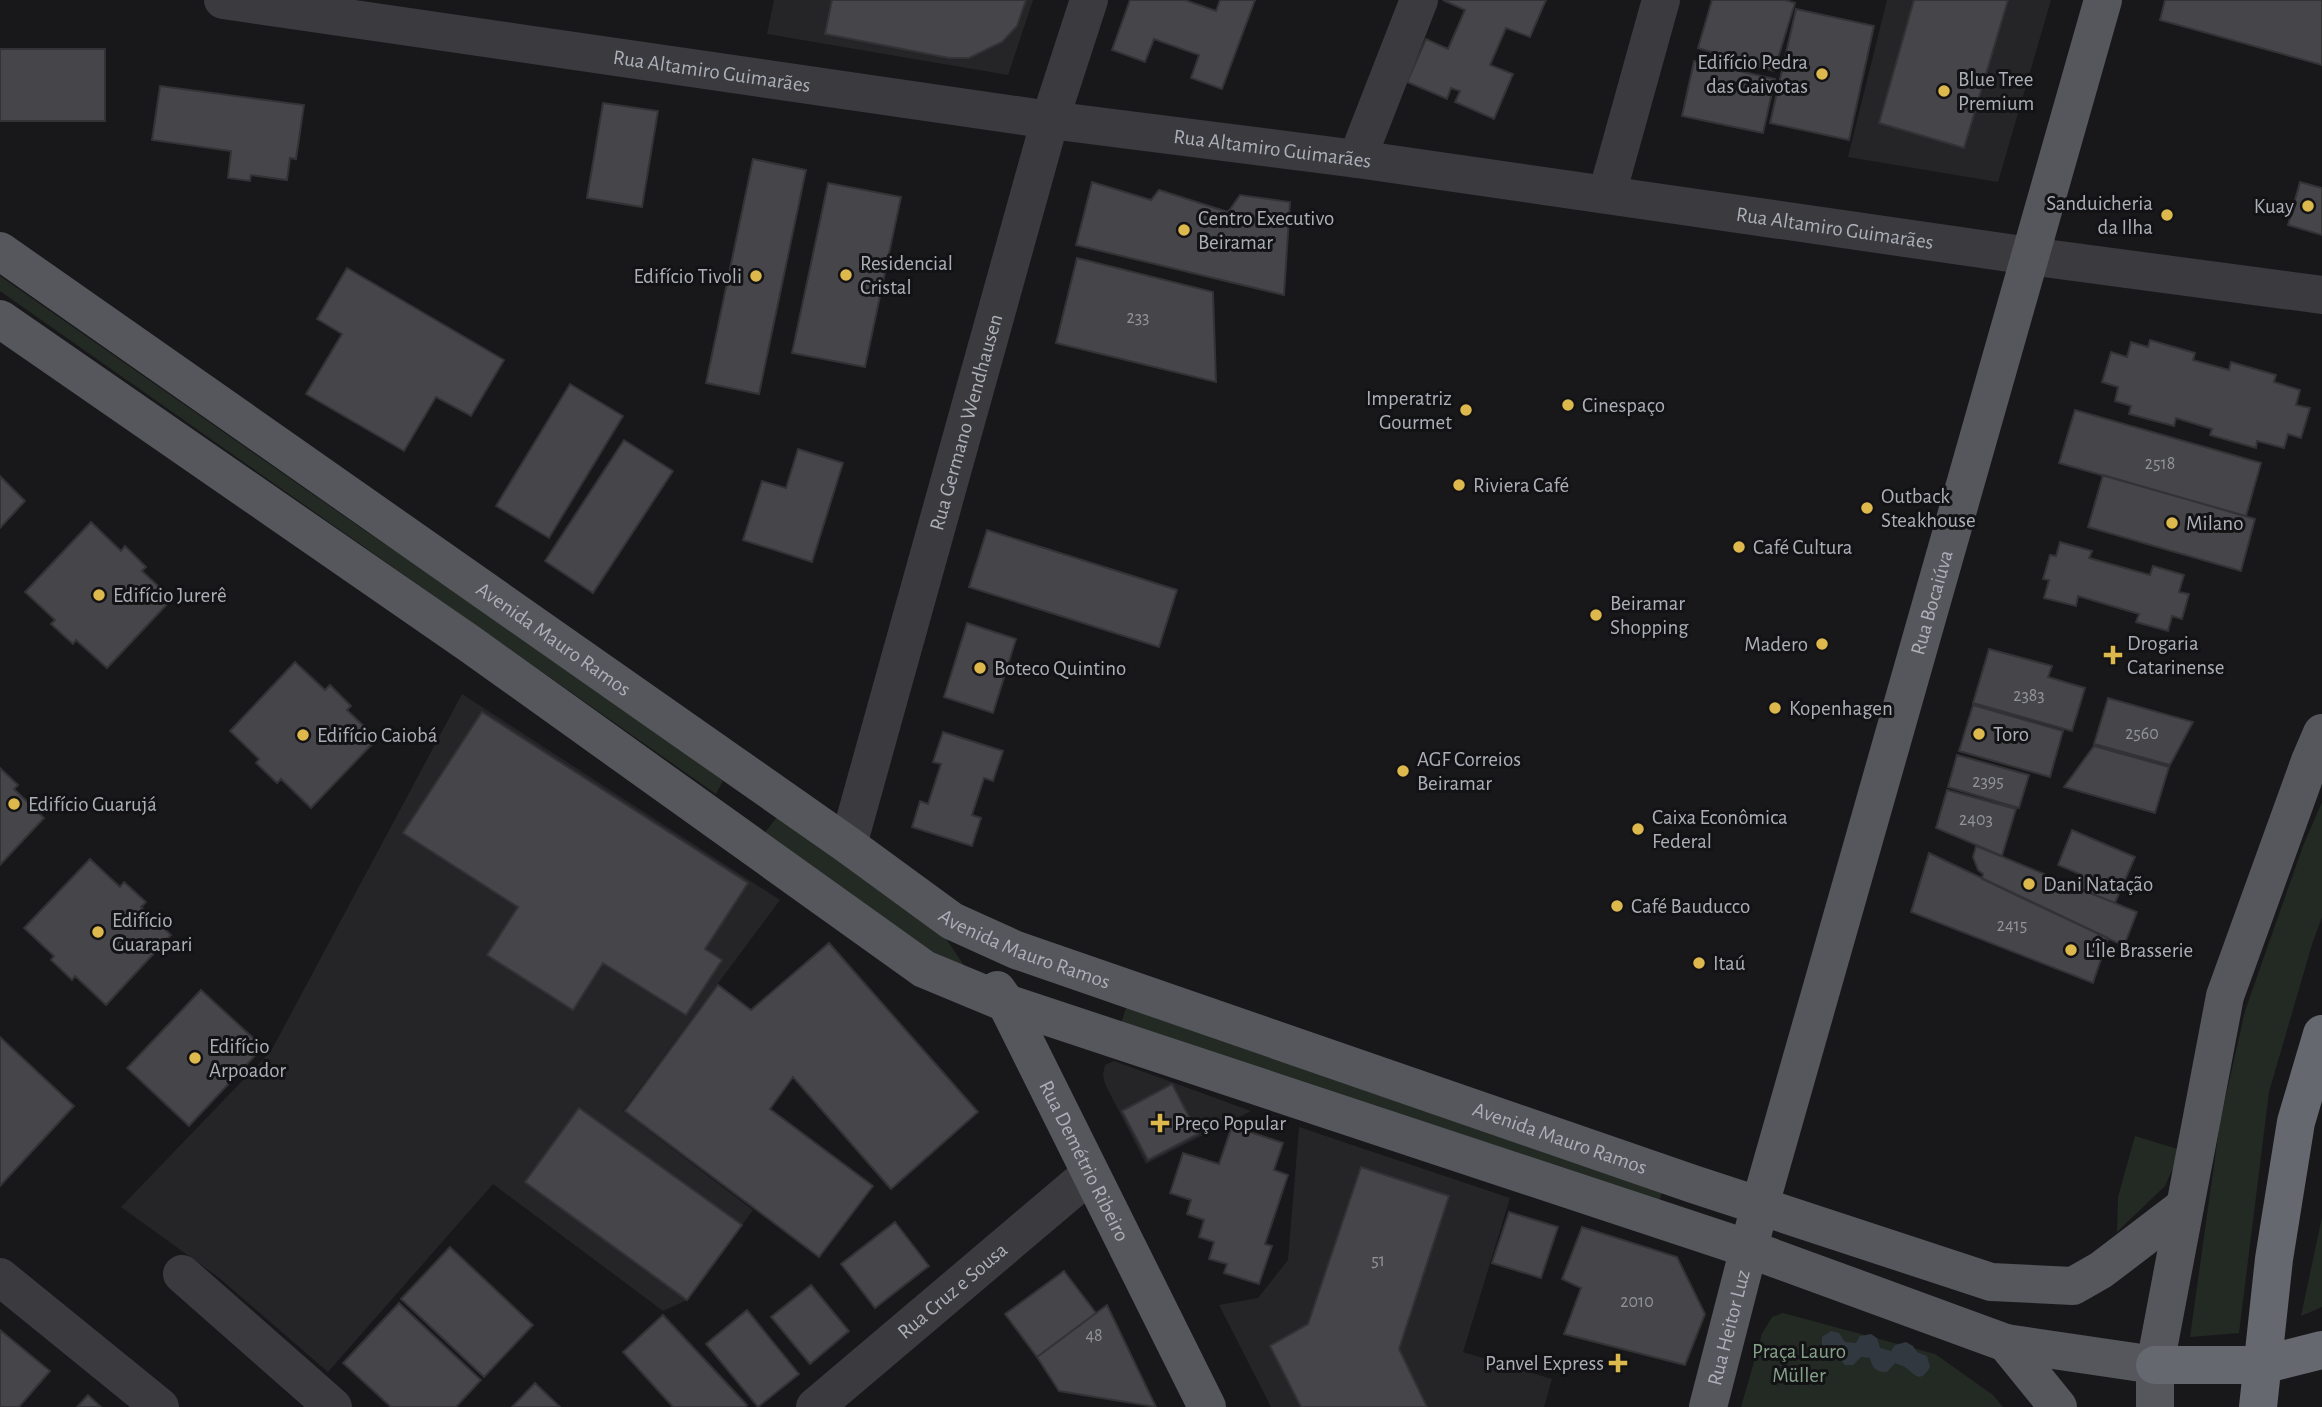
<svg xmlns="http://www.w3.org/2000/svg" width="2322" height="1407" font-family="'Alegreya Sans',sans-serif">
	<style>
		.built { fill: #252427 }
		.green { fill: #232a24 }
		.water { fill: #32383f }
		.building { fill: #46454a; stroke: #333336; stroke-width: 2 }
		.lines { fill: none; stroke-linecap: round; stroke-linejoin: round }
		.minor { stroke: #3a3a3f; stroke-width: 38 }
		.major { stroke: #56575d; stroke-width: 38 }
		.highway { stroke: #66686f; stroke-width: 38 }
		.poi-dot { fill: #ddb84d; stroke: #131315; stroke-width: 2.5 }
		.labels { text-anchor: middle; stroke-width: 6; stroke-linejoin: round; paint-order: stroke }
		.number-label { font-size: 18px; fill: #92949c }
		.poi-label { font-size: 21px; fill: #acafb8; stroke: #131315; text-anchor: start }
		.street-label { font-size: 21px; fill: #acafb8; stroke: #131315 }
		.park-label { font-size: 21px; fill: #85a189; stroke: #131315 }
	</style>
	<rect width="100%" height="100%" fill="#18181a"/>
	<path class="built" d="M 774,0 L 1033,0 L 1008,75 L 767,34 Z
		M 1887,0 L 2051,0 L 1998,182 L 1848,157 Z
		M 462,694 L 780,900 L 623,1111 L 753,1210 L 687,1300 L 663,1311 L 493,1184 L 328,1372 L 218,1277 L 121,1207 L 271,1051 Z
		M 1114,1061 L 1251,1111 L 1146,1164 L 1105,1084 L 1103,1074 L 1105,1065 Z
		M 1299,1127 L 1510,1198 L 1463,1352 L 1552,1379 L 1544,1407 L 1271,1407 L 1219,1305 L 1258,1298 L 1288,1260 Z"/>
	<path class="green" d="M 0,276 L 361,528 L 550,655 L 723,781 L 716,794 L 0,291 Z
		M 2322,802 L 2322,917 L 2313,941 L 2269,1092 L 2239,1333 L 2190,1337 L 2220,1122 L 2245,1011 L 2303,846 Z
		M 781,812 L 939,928 L 971,976 L 915,952 L 759,840 Z
		M 1128,1002 L 1666,1183 L 1656,1208 L 1119,1030 Z
		M 2135,1136 L 2181,1150 L 2165,1186 L 2117,1232 L 2118,1197 Z
		M 2322,1217 L 2322,1307 L 2301,1316 Z
		M 1783,1313 L 1935,1354 L 1993,1395 L 2003,1407 L 1741,1407 L 1762,1334 L 1772,1317 Z"/>
	<path class="water" d="M 1831,1331 L 1839,1333 L 1845,1342 L 1856,1343 L 1860,1336 L 1871,1334 L 1877,1338 L 1880,1348 L 1891,1351 L 1895,1345 L 1906,1342 L 1913,1346 L 1917,1352 L 1927,1356 L 1930,1367 C 1920,1384 1916,1375 1906,1368 C 1903,1365 1899,1365 1895,1363 L 1887,1372 C 1876,1373 1872,1367 1870,1358 L 1861,1357 L 1853,1365 L 1845,1365 L 1837,1356 L 1828,1354 L 1822,1349 L 1822,1337 Z"/>
	<path class="building" d="M 832,0 L 1026,0 L 1017,26 L 1002,42 L 969,58 L 949,58 L 825,34 Z
		M 1130,0 L 1185,0 L 1216,11 L 1220,0 L 1255,0 L 1222,89 L 1191,78 L 1199,55 L 1154,39 L 1145,62 L 1112,50 Z
		M 1443,0 L 1546,0 L 1530,37 L 1506,28 L 1490,65 L 1513,74 L 1494,119 L 1455,102 L 1460,91 L 1451,88 L 1447,99 L 1407,82 L 1426,39 L 1448,49 L 1465,10 Z
		M 1712,0 L 1785,0 L 1795,3 L 1774,71 L 1698,48 Z
		M 1914,0 L 2008,0 L 1964,148 L 1879,123 Z
		M 2165,0 L 2322,0 L 2322,65 L 2160,20 Z
		M 1796,9 L 1874,26 L 1849,140 L 1770,123 Z
		M 0,49 L 105,49 L 105,121 L 0,121 Z
		M 1694,61 L 1775,79 L 1763,133 L 1682,116 Z
		M 160,86 L 304,105 L 296,159 L 290,158 L 287,180 L 251,175 L 250,181 L 228,178 L 231,151 L 152,140 Z
		M 603,103 L 658,111 L 642,207 L 587,198 Z
		M 753,159 L 806,170 L 759,394 L 706,383 Z
		M 1092,182 L 1151,200 L 1159,190 L 1228,212 L 1240,195 L 1290,202 L 1284,295 L 1076,245 Z
		M 2300,182 L 2322,188 L 2322,235 L 2288,225 Z
		M 828,183 L 901,197 L 865,367 L 792,353 Z
		M 1077,258 L 1213,292 L 1216,382 L 1056,343 Z
		M 347,268 L 504,360 L 471,416 L 436,397 L 404,451 L 306,394 L 342,334 L 317,319 Z
		M 2150,340 L 2195,353 L 2193,360 L 2229,370 L 2231,362 L 2276,375 L 2274,382 L 2300,390 L 2296,405 L 2310,408 L 2301,438 L 2288,434 L 2284,448 L 2257,441 L 2256,448 L 2210,435 L 2212,429 L 2176,418 L 2174,426 L 2129,414 L 2131,406 L 2115,401 L 2118,387 L 2102,382 L 2111,352 L 2127,357 L 2131,342 L 2148,347 Z
		M 570,384 L 623,416 L 549,538 L 496,506 Z
		M 2075,410 L 2261,463 L 2246,516 L 2059,463 Z
		M 624,440 L 673,471 L 593,593 L 545,561 Z
		M 798,449 L 843,463 L 812,562 L 743,540 L 762,481 L 786,488 Z
		M 2103,475 L 2255,519 L 2241,571 L 2088,527 Z
		M 0,476 L 25,501 L 0,528 Z
		M 91,522 L 121,551 L 125,546 L 146,567 L 142,571 L 172,599 L 107,668 L 76,640 L 73,644 L 51,624 L 55,620 L 25,592 Z
		M 987,530 L 1177,590 L 1159,647 L 969,587 Z
		M 2060,542 L 2092,551 L 2089,558 L 2150,575 L 2153,566 L 2184,575 L 2179,592 L 2189,594 L 2182,619 L 2172,616 L 2168,631 L 2136,622 L 2139,614 L 2078,596 L 2076,606 L 2044,598 L 2049,580 L 2043,579 L 2050,555 L 2056,556 Z
		M 967,623 L 1016,639 L 993,713 L 944,697 Z
		M 1989,649 L 2052,666 L 2048,677 L 2085,688 L 2072,731 L 1973,703 Z
		M 295,662 L 325,690 L 330,685 L 351,706 L 347,710 L 377,739 L 311,808 L 281,779 L 277,783 L 256,763 L 259,759 L 230,731 Z
		M 2108,698 L 2193,722 L 2170,765 L 2094,744 Z
		M 1973,705 L 2063,731 L 2050,777 L 1959,751 Z
		M 482,712 L 748,883 L 705,949 L 722,960 L 686,1015 L 603,963 L 573,1010 L 487,955 L 518,907 L 403,833 Z
		M 943,732 L 1003,751 L 993,781 L 984,778 L 972,815 L 981,818 L 972,846 L 912,827 L 920,801 L 928,804 L 941,764 L 933,762 Z
		M 2094,746 L 2169,767 L 2155,813 L 2064,787 Z
		M 1957,755 L 2029,775 L 2019,808 L 1948,787 Z
		M 0,768 L 18,785 L 14,789 L 44,818 L 0,865 Z
		M 1947,790 L 2016,809 L 2002,856 L 1936,828 Z
		M 2072,830 L 2135,857 L 2115,903 L 2077,888 L 2082,875 L 2058,865 Z
		M 1976,846 L 2137,912 L 2124,946 L 1982,879 L 1983,874 L 1978,870 L 1973,857 Z
		M 1929,853 L 2108,938 L 2093,983 L 1911,912 Z
		M 90,859 L 120,887 L 124,882 L 146,902 L 141,907 L 171,935 L 106,1005 L 75,976 L 72,980 L 51,960 L 54,956 L 24,928 Z
		M 829,943 L 978,1112 L 891,1189 L 793,1077 L 770,1109 L 873,1186 L 819,1257 L 625,1111 L 718,985 L 751,1010 Z
		M 201,990 L 263,1047 L 189,1126 L 127,1068 Z
		M 0,1037 L 74,1106 L 0,1186 Z
		M 1172,1084 L 1198,1134 L 1148,1160 L 1122,1111 Z
		M 579,1108 L 742,1225 L 687,1300 L 525,1182 Z
		M 1232,1126 L 1283,1143 L 1274,1170 L 1288,1175 L 1265,1244 L 1272,1246 L 1259,1284 L 1224,1273 L 1227,1264 L 1209,1259 L 1214,1242 L 1199,1237 L 1204,1220 L 1187,1214 L 1191,1200 L 1170,1193 L 1183,1153 L 1219,1164 Z
		M 1361,1167 L 1449,1196 L 1399,1349 L 1427,1407 L 1301,1407 L 1270,1346 L 1308,1324 Z
		M 1509,1212 L 1558,1227 L 1541,1278 L 1492,1263 Z
		M 895,1222 L 929,1266 L 875,1308 L 841,1264 Z
		M 1582,1227 L 1677,1257 L 1705,1314 L 1685,1365 L 1564,1334 L 1581,1288 L 1562,1279 Z
		M 450,1247 L 533,1325 L 484,1377 L 401,1299 Z
		M 1064,1271 L 1096,1313 L 1037,1357 L 1005,1314 Z
		M 811,1285 L 849,1331 L 810,1364 L 771,1317 Z
		M 399,1303 L 481,1380 L 456,1407 L 391,1407 L 343,1363 Z
		M 1107,1305 L 1156,1407 L 1059,1391 L 1037,1357 Z
		M 747,1310 L 799,1374 L 758,1407 L 706,1344 Z
		M 663,1315 L 747,1405 L 745,1407 L 673,1407 L 623,1352 Z
		M 0,1330 L 50,1371 L 19,1407 L 0,1407 Z
		M 535,1383 L 560,1407 L 512,1407 Z
		M 88,1395 L 101,1407 L 77,1407 Z"/>
	<g class="lines">
		<g class="minor">
			<path id="s1" d="M 223,0 L 1050,120 L 1357,159 L 2030,256 L 2322,295"/>
			<path d="M 1357,159 L 1419,0"/>
			<path d="M 1607,194 L 1661,0"/>
			<path id="s2" d="M 848,845 L 1050,120 L 1089,0"/>
			<path d="M 182,1274 L 333,1407"/>
			<path d="M 0,1277 L 160,1407"/>
			<path id="s3" d="M 815,1407 L 1090,1174"/>
		</g>
		<g class="major">
			<path id="s4" d="M 0,251 L 848,845 L 952,921 L 1016,950 L 1693,1184 L 1991,1282 L 2073,1286 L 2101,1270 L 2185,1206"/>
			<path d="M 0,319 L 470,644 L 924,969 L 1006,1003 L 1749,1249 L 2006,1343 L 2155,1365"/>
			<path id="s5" d="M 997,990 L 1006,1003 L 1207,1407"/>
			<path d="M 2006,1343 L 2058,1407"/>
			<path id="s6" d="M 1708,1407 L 1760,1205 L 2103,0"/>
			<path d="M 2155,1407 L 2155,1365 L 2225,996 L 2310,761 L 2322,733"/>
		</g>
		<path class="highway" d="M 2155,1365 L 2262,1365 L 2322,1350
			M 2258,1407 L 2274,1259 L 2296,1122 L 2322,1034"/>
	</g>
	<g class="poi-dot">
		<circle cx="1822" cy="74" r="7"/>
		<circle cx="1944" cy="91" r="7"/>
		<circle cx="2308" cy="206" r="7"/>
		<circle cx="2167" cy="215" r="7"/>
		<circle cx="1184" cy="230" r="7"/>
		<circle cx="846" cy="275" r="7"/>
		<circle cx="756" cy="276" r="7"/>
		<circle cx="1568" cy="405" r="7"/>
		<circle cx="1466" cy="410" r="7"/>
		<circle cx="1459" cy="485" r="7"/>
		<circle cx="1867" cy="508" r="7"/>
		<circle cx="2172" cy="523" r="7"/>
		<circle cx="1739" cy="547" r="7"/>
		<circle cx="99" cy="595" r="7"/>
		<circle cx="1596" cy="615" r="7"/>
		<circle cx="1822" cy="644" r="7"/>
		<path d="M2109.5 644.5h7v7h7v7h-7v7h-7v-7h-7v-7h7z"/>
		<circle cx="980" cy="668" r="7"/>
		<circle cx="1775" cy="708" r="7"/>
		<circle cx="1979" cy="734" r="7"/>
		<circle cx="303" cy="735" r="7"/>
		<circle cx="1403" cy="771" r="7"/>
		<circle cx="14" cy="804" r="7"/>
		<circle cx="1638" cy="829" r="7"/>
		<circle cx="2029" cy="884" r="7"/>
		<circle cx="1617" cy="906" r="7"/>
		<circle cx="98" cy="932" r="7"/>
		<circle cx="2071" cy="950" r="7"/>
		<circle cx="1699" cy="963" r="7"/>
		<circle cx="195" cy="1058" r="7"/>
		<path d="M1156.5 1112.5h7v7h7v7h-7v7h-7v-7h-7v-7h7z"/>
		<path d="M1614.5 1352.5h7v7h7v7h-7v7h-7v-7h-7v-7h7z"/>
	</g>
	<g class="labels">
		<g class="number-label">
			<text x="1138" y="323">233</text>
			<text x="2160" y="469">2518</text>
			<text x="2029" y="701">2383</text>
			<text x="2142" y="739">2560</text>
			<text x="1988" y="787">2395</text>
			<text x="1976" y="825">2403</text>
			<text x="2012" y="931">2415</text>
			<text x="1378" y="1266">51</text>
			<text x="1637" y="1307">2010</text>
			<text x="1094" y="1341">48</text>
		</g>
		<g class="poi-label">
			<text x="1808" y="69" text-anchor="end">Edifício Pedra<tspan x="1808" dy="24">das Gaivotas</tspan></text>
			<text x="1958" y="86">Blue Tree<tspan x="1958" dy="24">Premium</tspan></text>
			<text x="2153" y="210" text-anchor="end">Sanduicheria<tspan x="2153" dy="24">da Ilha</tspan></text>
			<text x="2294" y="213" text-anchor="end">Kuay</text>
			<text x="1198" y="225">Centro Executivo<tspan x="1198" dy="24">Beiramar</tspan></text>
			<text x="860" y="270">Residencial<tspan x="860" dy="24">Cristal</tspan></text>
			<text x="742" y="283" text-anchor="end">Edifício Tivoli</text>
			<text x="1452" y="405" text-anchor="end">Imperatriz<tspan x="1452" dy="24">Gourmet</tspan></text>
			<text x="1582" y="412">Cinespaço</text>
			<text x="1473" y="492">Riviera Café</text>
			<text x="1881" y="503">Outback<tspan x="1881" dy="24">Steakhouse</tspan></text>
			<text x="2186" y="530">Milano</text>
			<text x="1753" y="554">Café Cultura</text>
			<text x="113" y="602">Edifício Jurerê</text>
			<text x="1610" y="610">Beiramar<tspan x="1610" dy="24">Shopping</tspan></text>
			<text x="2127" y="650">Drogaria<tspan x="2127" dy="24">Catarinense</tspan></text>
			<text x="1808" y="651" text-anchor="end">Madero</text>
			<text x="994" y="675">Boteco Quintino</text>
			<text x="1789" y="715">Kopenhagen</text>
			<text x="1993" y="741">Toro</text>
			<text x="317" y="742">Edifício Caiobá</text>
			<text x="1417" y="766">AGF Correios<tspan x="1417" dy="24">Beiramar</tspan></text>
			<text x="28" y="811">Edifício Guarujá</text>
			<text x="1652" y="824">Caixa Econômica<tspan x="1652" dy="24">Federal</tspan></text>
			<text x="2043" y="891">Dani Natação</text>
			<text x="1631" y="913">Café Bauducco</text>
			<text x="112" y="927">Edifício<tspan x="112" dy="24">Guarapari</tspan></text>
			<text x="2085" y="957">L'Île Brasserie</text>
			<text x="1713" y="970">Itaú</text>
			<text x="209" y="1053">Edifício<tspan x="209" dy="24">Arpoador</tspan></text>
			<text x="1174" y="1130">Preço Popular</text>
			<text x="1604" y="1370" text-anchor="end">Panvel Express</text>
		</g>
		<g class="street-label">
			<text dy="7" stroke="none"><textPath href="#s1" startOffset="494">Rua Altamiro Guimarães</textPath></text>
			<text dy="7" stroke="none"><textPath href="#s1" startOffset="1060">Rua Altamiro Guimarães</textPath></text>
			<text dy="7" stroke="none"><textPath href="#s1" startOffset="1628">Rua Altamiro Guimarães</textPath></text>
			<text dy="7" stroke="none"><textPath href="#s2" startOffset="439">Rua Germano Wendhausen</textPath></text>
			<text dy="7" stroke="none"><textPath href="#s6" startOffset="835">Rua Bocaiúva</textPath></text>
			<text dy="7" stroke="none"><textPath href="#s4" startOffset="676">Avenida Mauro Ramos</textPath></text>
			<text dy="7" stroke="none"><textPath href="#s4" startOffset="1242">Avenida Mauro Ramos</textPath></text>
			<text dy="7" stroke="none"><textPath href="#s4" startOffset="1810">Avenida Mauro Ramos</textPath></text>
			<text dy="7" stroke="none"><textPath href="#s5" startOffset="192">Rua Demétrio Ribeiro</textPath></text>
			<text dy="7" stroke="none"><textPath href="#s3" startOffset="180">Rua Cruz e Sousa</textPath></text>
			<text dy="7" stroke="none"><textPath href="#s6" startOffset="82">Rua Heitor Luz</textPath></text>
		</g>
		<g class="park-label">
			<text x="1799" y="1358">Praça Lauro<tspan x="1799" dy="24">Müller</tspan></text>
		</g>
	</g>
</svg>
